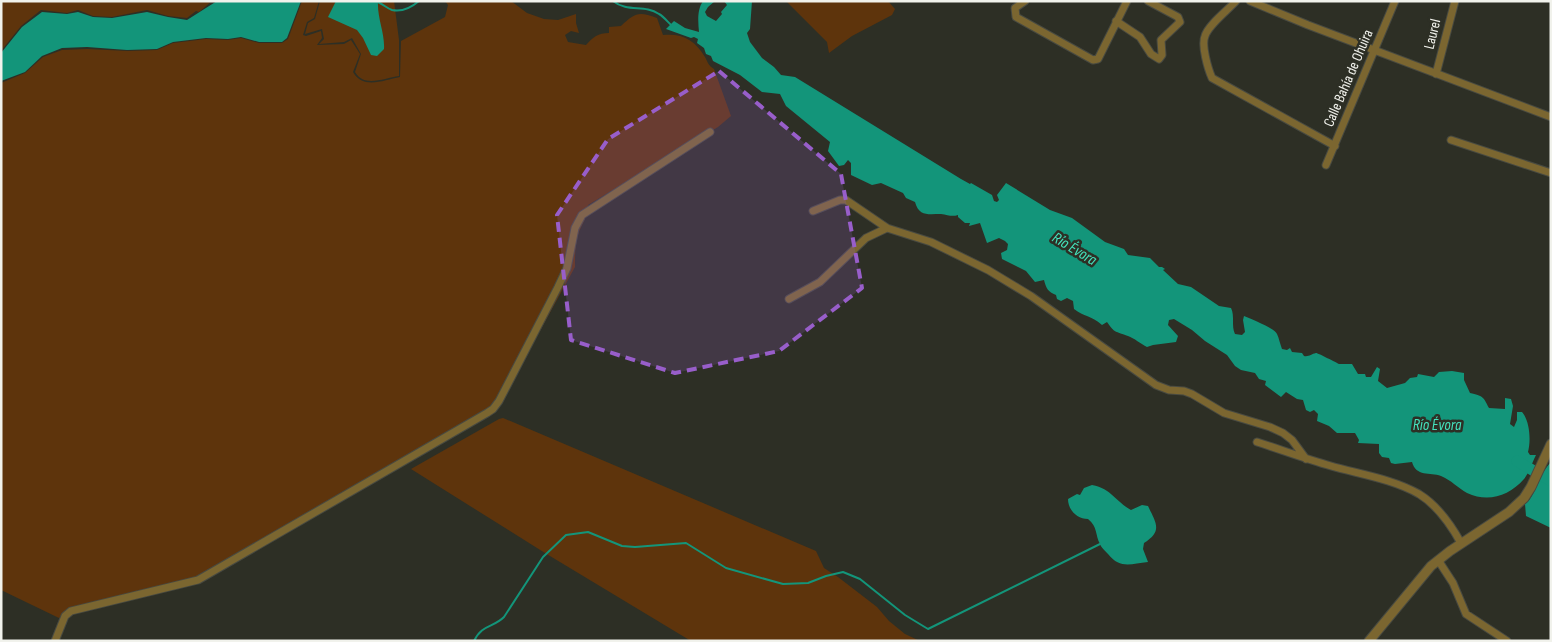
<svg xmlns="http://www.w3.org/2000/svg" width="1552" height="642" font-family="'Sofia Sans Condensed',sans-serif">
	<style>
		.green { fill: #5e340c }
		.water { fill: #13957a }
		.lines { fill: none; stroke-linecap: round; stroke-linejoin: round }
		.stream { stroke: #13957a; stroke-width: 2 }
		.river { stroke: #13957a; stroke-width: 11 }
		.minor-casing { stroke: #484a41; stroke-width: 9 }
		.tertiary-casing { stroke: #484a41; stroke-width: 11 }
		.minor { stroke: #7b6630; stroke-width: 7 }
		.tertiary { stroke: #7b6630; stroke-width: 9 }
		.marked { fill: #985eca; fill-opacity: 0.2; stroke: #985eca; stroke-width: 4; stroke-dasharray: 10 6; stroke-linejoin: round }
		.labels { text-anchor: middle; stroke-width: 5; stroke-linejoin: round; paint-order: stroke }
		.street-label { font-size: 15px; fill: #f1f2ec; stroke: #2d2f25 }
		.water-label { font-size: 16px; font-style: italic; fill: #44e3bd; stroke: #2d2f25 }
	</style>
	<rect width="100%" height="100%" fill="#2d2f25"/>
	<path class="green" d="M 1,1 L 212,1 L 199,12 L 196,11 L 187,18 L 168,16 L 147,10 L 112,17 L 93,16 L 78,10 L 67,13 L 41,10 L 21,26 L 1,51 Z
		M 302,1 L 319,1 L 314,18 L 307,22 L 303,35 L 306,36 L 321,31 L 322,38 L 317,45 L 344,44 L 351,40 L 360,54 L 353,72 C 363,90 384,80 400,77 L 401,41 L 445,17 L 448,5 L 445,1 L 511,1 L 527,13 L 544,19 L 558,20 L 576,14 L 576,23 L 579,33 L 571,31 L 565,35 L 568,42 L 586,45 C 593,37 598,33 609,33 L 609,27 L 621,26 C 635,13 638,11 657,18 L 663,35 C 682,33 695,40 705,57 C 708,63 709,66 714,69 L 731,116 L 718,127 L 588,205 C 589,215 581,225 578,235 C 575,245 575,256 575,267 L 501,402 L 207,575 L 71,609 L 59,618 L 1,590 L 1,83 L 25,73 L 43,57 L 62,50 L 87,49 L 128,51 L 157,50 L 173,43 L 206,39 L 228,40 L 241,38 L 259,43 L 282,43 L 288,39 Z
		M 320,1 L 394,1 L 399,40 L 399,76 C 384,78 364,88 355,72 L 361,54 L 352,38 L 344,42 L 319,44 L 324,39 L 322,29 L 305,34 L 308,23 L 315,19 Z
		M 786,1 L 888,1 L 895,9 L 892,15 L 852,36 L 829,53 L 827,42 Z
		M 503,418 L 816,551 L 824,568 L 838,577 L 877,607 L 889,621 L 905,634 L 920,641 L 691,641 L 545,553 L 411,469 L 499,419 Z"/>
	<path class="water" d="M 217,1 L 301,1 L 287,38 L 282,42 L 259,42 L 241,37 L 228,39 L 206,38 L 173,42 L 157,49 L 127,50 L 87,47 L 62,48 L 42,56 L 25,72 L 1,81 L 1,53 L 22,27 L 42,12 L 67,14 L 78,12 L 93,17 L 112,18 L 147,12 L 168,17 L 187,20 Z
		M 336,1 L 378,1 C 377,18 385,33 384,49 L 377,56 L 371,55 L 363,38 L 357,30 L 328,17 Z
		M 703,1 L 715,1 L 708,7 L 705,12 L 707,16 L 716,21 L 722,14 L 721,12 L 727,5 L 724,1 L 752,1 L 750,29 L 747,33 L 750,42 L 762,58 L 774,67 L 781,75 L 795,77 L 961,179 L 970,184 L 971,183 L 992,195 L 994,201 L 997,202 L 999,200 L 997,195 L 1006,183 L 1050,210 L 1072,218 L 1105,242 L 1124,249 L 1128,255 L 1150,258 L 1159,267 L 1162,267 L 1165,269 L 1163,270 L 1178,284 L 1191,287 L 1219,306 L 1231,308 C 1235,316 1231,326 1235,334 L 1242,335 L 1245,332 L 1243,320 L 1244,316 C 1251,319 1274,328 1277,334 C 1279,338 1280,344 1282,349 L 1287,350 L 1290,348 L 1292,352 L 1302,353 L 1304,356 C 1309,357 1311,354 1316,353 C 1318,353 1337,363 1339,364 L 1352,364 L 1358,374 L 1365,374 L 1366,377 L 1371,377 L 1377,367 L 1380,369 L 1378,381 L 1387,388 L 1405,383 L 1410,378 L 1417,377 L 1418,374 L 1434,377 L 1439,372 L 1452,371 L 1464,373 L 1464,380 L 1470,393 C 1483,396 1483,396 1489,408 L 1505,409 L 1505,398 L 1511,399 L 1513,406 L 1510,424 L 1514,427 L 1517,420 L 1517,412 L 1522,412 C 1530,421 1531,441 1528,452 L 1530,455 L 1536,455 C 1532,463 1529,473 1524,479 C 1509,496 1488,503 1467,493 C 1458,488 1451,480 1441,476 C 1430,472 1416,477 1412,462 L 1395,464 L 1391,463 L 1389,458 L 1382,457 L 1379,453 L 1379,444 L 1358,443 L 1359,440 L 1355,433 L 1337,433 L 1329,426 L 1317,421 L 1318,414 L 1314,410 L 1310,412 L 1306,410 L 1303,400 L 1297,399 L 1286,392 L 1281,397 L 1265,385 L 1266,381 L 1259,379 L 1255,373 L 1241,370 L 1235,366 L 1227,355 L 1205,341 L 1192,330 L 1174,319 L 1169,320 L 1168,325 L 1178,336 L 1176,342 L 1153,345 L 1147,347 C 1141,344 1134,338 1128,336 C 1116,331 1115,334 1107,322 L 1102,325 C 1091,315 1084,317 1074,309 L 1073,301 L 1067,298 L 1061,301 L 1057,299 L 1056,295 C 1048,292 1046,288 1044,280 L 1035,282 L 1026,271 L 1002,259 L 1001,253 L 1007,250 L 1008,244 L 1005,241 L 999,238 L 987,243 L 980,223 L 969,226 L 970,223 L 965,223 L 958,217 L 958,215 C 952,217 948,215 941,214 C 929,214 919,217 915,202 L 906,198 L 903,193 L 881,183 L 872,185 L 851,175 L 851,163 L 848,160 L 844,165 L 839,166 L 828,151 L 830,142 L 786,106 L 780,94 L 762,92 L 740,75 L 713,61 L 711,56 L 706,54 L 704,48 L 697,43 L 698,39 L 694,37 L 691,38 L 666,29 L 674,21 L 685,28 L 699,32 C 698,21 697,10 703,1 Z
		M 1551,462 L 1551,528 L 1526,516 L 1525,504 C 1535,498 1539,474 1551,462 Z
		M 1092,485 C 1112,489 1115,501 1131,510 L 1142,505 L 1148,506 C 1156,523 1163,531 1144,543 L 1143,549 L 1148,562 C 1130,564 1120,569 1108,554 C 1105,551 1101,547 1100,544 C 1095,535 1098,527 1088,519 C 1077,519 1068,510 1068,499 L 1077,494 L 1080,495 L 1084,488 Z"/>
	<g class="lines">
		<path class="stream" d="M 374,1 C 381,2 386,8 392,10 C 402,12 412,7 419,1
			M 613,1 C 628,13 644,4 659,14 C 663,16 667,21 671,25
			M 474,641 C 482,624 493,628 504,617 L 543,557 L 566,535 L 588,532 L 622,546 L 635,547 L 686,543 L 726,568 L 783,584 L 808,583 L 826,576 L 843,572 L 860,579 L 905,615 L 928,629 L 1100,544"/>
		<path class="river" d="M 1517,461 L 1551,481"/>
		<defs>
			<path id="minor" d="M 1025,1 L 1015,8 L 1016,17 L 1093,60 L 1098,59 L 1127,1
				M 1236,1 C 1228,10 1208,25 1205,36 C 1201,45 1208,69 1212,78 L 1335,146
				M 1250,1 L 1308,25 L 1551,117
				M 1116,21 L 1140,37 L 1151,54 L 1159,59 L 1162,55 L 1161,40 L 1180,22 L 1178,17 L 1148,1
				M 1436,74 L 1455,1
				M 1451,140 L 1551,173
				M 1326,165 L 1395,1
				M 813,211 L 840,200 L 846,200 L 887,228 L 931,242 L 988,270 L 1031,296 L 1156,385 L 1169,390 L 1184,391 L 1192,394 L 1224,413 L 1270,427 L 1283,433 L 1292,440 L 1306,459
				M 789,299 L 820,282 L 866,238 L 887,228
				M 1257,442 C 1282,450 1306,459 1331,466 C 1359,474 1393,479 1419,494 C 1437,505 1451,525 1461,543
				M 1438,560 L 1453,583 L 1466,614 L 1507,641
				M 55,641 L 65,616 L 71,611 L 198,580 L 487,413 L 493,409 L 499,401 L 558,287 L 567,268 L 575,228 L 582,215 L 710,132"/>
			<path id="tertiary" d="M 1369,641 L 1431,566 L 1450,551 L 1509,512 L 1524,498 L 1531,487 L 1551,444"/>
		</defs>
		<use href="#minor" class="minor-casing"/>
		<use href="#tertiary" class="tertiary-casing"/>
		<use href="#minor" class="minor"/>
		<use href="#tertiary" class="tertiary"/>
	</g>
	<path class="marked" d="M 719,71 L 841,174 L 862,288 L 779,351 L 675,373 L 571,340 L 557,215 L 608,139 Z"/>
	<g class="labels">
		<g class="street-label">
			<text transform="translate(1432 34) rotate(-76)" y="5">Laurel</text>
			<text transform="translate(1348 78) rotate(-67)" y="5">Calle Bahía de Ohuira</text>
		</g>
		<g class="water-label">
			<text transform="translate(1075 248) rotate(31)" y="6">Río Évora</text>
			<text x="1437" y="430">Río Évora</text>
		</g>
	</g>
	<rect width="1552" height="642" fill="none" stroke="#f1f2ec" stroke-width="5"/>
</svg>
